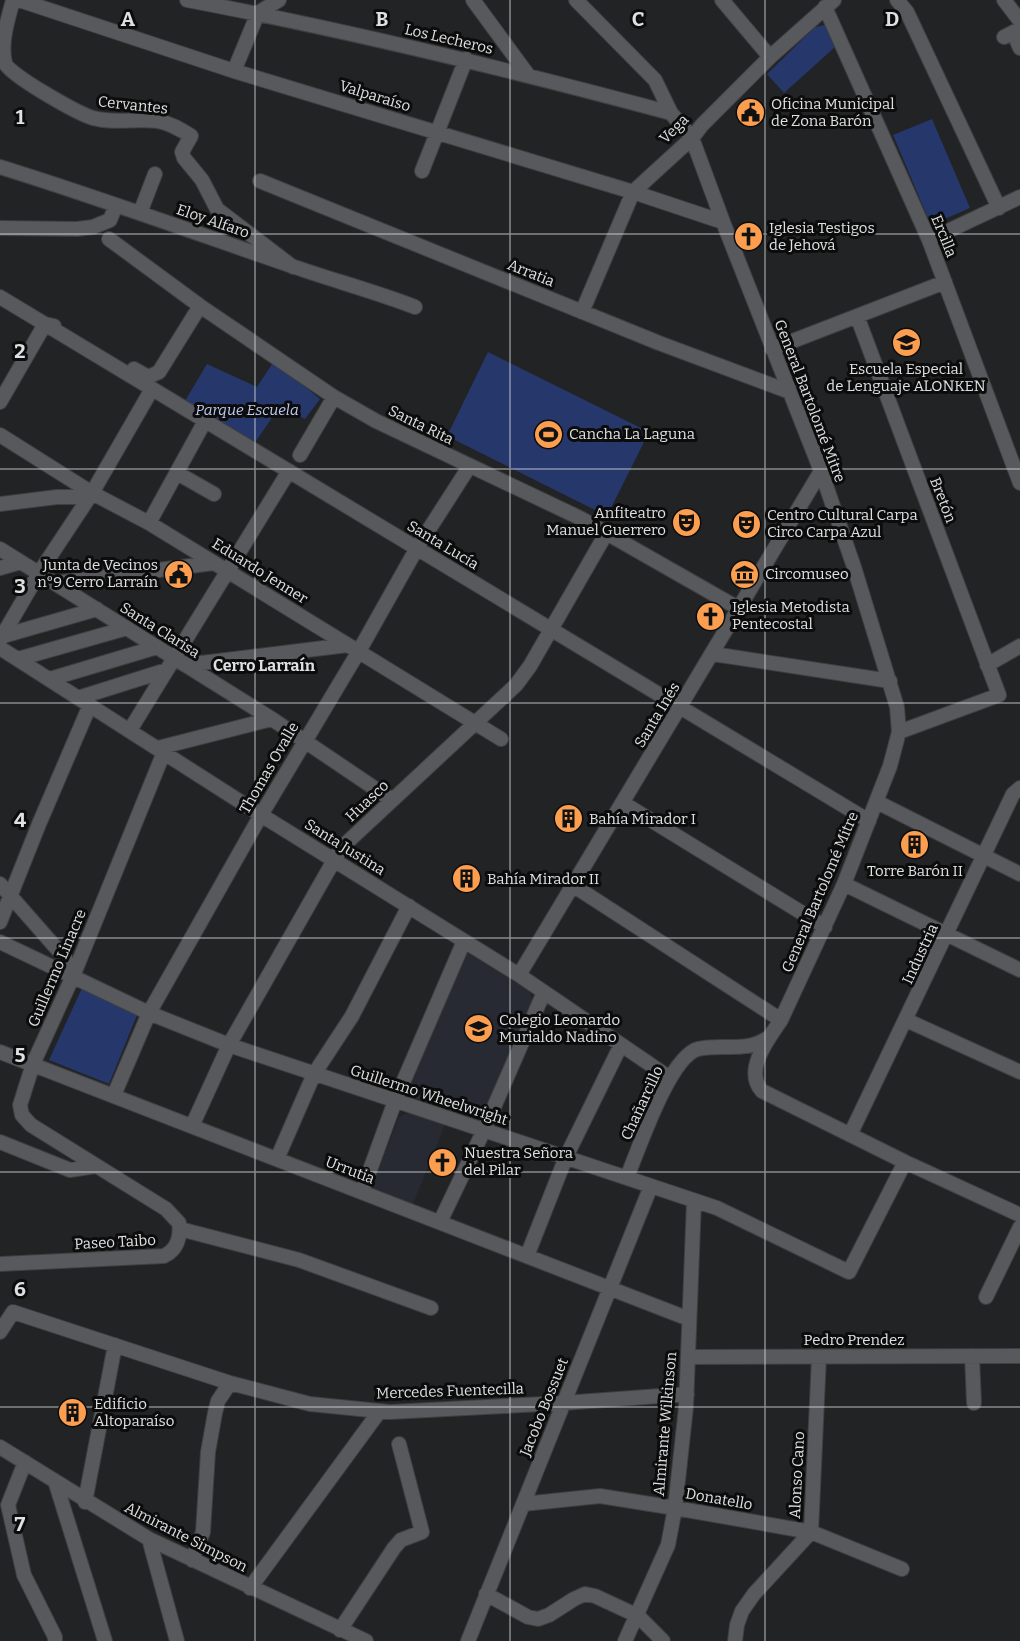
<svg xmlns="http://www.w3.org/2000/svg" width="1020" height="1641" font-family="Bitter,serif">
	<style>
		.built { fill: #272a32 }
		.green { fill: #26376c }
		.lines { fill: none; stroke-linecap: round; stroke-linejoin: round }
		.minor-casing { stroke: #3f3f41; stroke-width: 16 }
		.minor { stroke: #58595c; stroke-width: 14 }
		.grid { fill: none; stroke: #dfe0e1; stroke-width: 1.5; stroke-opacity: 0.55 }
		.labels { text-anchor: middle; stroke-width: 6; stroke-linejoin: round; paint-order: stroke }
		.street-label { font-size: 15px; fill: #dfe0e1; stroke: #0c0c0d }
		.poi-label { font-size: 15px; fill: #dfe0e1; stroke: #0c0c0d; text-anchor: start }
		.park-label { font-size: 15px; font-style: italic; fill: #bbcaee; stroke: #0c0c0d }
		.neighbourhood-label { font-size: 16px; font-weight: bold; fill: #dfe0e1; stroke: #0c0c0d }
		.grid-label { font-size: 20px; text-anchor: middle; font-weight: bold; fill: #dfe0e1; stroke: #0c0c0d; stroke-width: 6; stroke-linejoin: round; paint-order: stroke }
	</style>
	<rect width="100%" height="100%" fill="#222325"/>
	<path class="built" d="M 466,949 L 530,992 L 533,1004 L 481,1126 L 407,1094 Z
		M 409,1112 L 445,1124 L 413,1204 L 372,1187 L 399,1117 Z"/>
	<path class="green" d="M 825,25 L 835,47 L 784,93 L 767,74 L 815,27 Z
		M 932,119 L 970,208 L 931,225 L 893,135 Z
		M 488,352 L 649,432 L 607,516 L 447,436 Z
		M 274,361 L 320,399 L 305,419 L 280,406 L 254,444 L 185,401 L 207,364 L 257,387 Z
		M 82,988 L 137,1015 L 109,1084 L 49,1060 Z"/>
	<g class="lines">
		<defs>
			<path id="minor" d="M 13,0 C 8,19 0,43 5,63 C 9,75 79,114 93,118 C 114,124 137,118 158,121 C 170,123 180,129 191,136 L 182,152 L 184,158 L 202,180 L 217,209 L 293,267
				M 19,0 L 234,71 L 633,192 L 723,222
				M 187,0 C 350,31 511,70 671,113 L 692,138 L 723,222 L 821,471 L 854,567 L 897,707 L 899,732 L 890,766 L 844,884 L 781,1020 C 769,1038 743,1070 762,1091 L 905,1162 L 1020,1215
				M 473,0 L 528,75
				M 576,0 L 655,80 L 671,113
				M 722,0 L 770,57
				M 897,0 L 907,12 L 999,208
				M 1004,0 L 1020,21
				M 825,7 L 929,240 L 1020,483
				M 1004,37 L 1020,29
				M 1017,41 L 1020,48
				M 234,71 L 258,13 L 279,0
				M 0,167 C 97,197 193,232 289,265 C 331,280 374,291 415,307
				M 422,171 L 466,59
				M 260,181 L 659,343 L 790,392
				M 140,213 L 155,174
				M 0,228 L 77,229 L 93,227 L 110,220 L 116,205
				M 109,239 L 200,306 L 334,397 L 376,421 L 580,518 L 738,608
				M 929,240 L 1020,197
				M 0,297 L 869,821
				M 582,312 L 633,192 L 692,138 L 702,125 L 770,57 L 834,0
				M 857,316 L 999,695 L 899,732
				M 772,349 L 945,282
				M 134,369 L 148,377 L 159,372 L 200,306
				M 0,402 L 45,324 L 54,326
				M 0,435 L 92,493 L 149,523 L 501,739
				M 300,455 L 334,397
				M 177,473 L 214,494
				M 0,504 L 57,497 L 89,497
				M 149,523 L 205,421
				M 0,549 L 272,719 L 392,800
				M 0,568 L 21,562
				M 55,583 L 214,563
				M 3,636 L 97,609
				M 0,640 L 39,573 L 92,493 L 152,389
				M 0,648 L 261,815 L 519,975 L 670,1078
				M 713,654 L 890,681
				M 18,659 L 127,628
				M 185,665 L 348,645
				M 987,665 L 1020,646
				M 50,679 L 157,647
				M 78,698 L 167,670
				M 130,730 L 289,471
				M 158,748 L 272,719
				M 877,802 L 1020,874
				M 623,803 L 825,927
				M 0,884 L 65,958 L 73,976
				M 844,884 L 1020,970
				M 574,886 L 781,1020
				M 0,922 L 39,824 L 90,705
				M 0,942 L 149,1013 L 229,1045 L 717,1208 L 849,1272 L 905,1162
				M 519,975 L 821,471
				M 906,1020 L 1020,1072
				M 0,1052 L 689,1319
				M 114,1095 L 149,1013 L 261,815 L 359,651 L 417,548 L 469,467
				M 192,1126 L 229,1045 L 341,848 L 516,685 L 530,666 L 607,532
				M 850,1135 L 1013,794 L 1020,788
				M 0,1142 L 70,1170 L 96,1166
				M 277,1159 L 314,1074 L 352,1016 L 409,906
				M 627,1177 C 639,1149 669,1057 698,1049 C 722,1043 745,1053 766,1039
				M 362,1192 L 395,1101 L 464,941
				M 440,1222 L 484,1130 L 544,992
				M 180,1229 L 299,1260 L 431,1308
				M 527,1256 L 566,1157 L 621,1045
				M 0,1264 L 164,1256 C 177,1250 181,1237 179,1223 L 166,1209 L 31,1125 L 22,1115 L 20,1105 L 33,1064 L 73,976 L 164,752
				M 986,1297 L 1020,1227
				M 0,1332 L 13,1312 L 230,1383 L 310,1404 L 390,1412 L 563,1403 L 687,1394
				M 972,1356 L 974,1403
				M 688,1357 L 1020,1356
				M 0,1447 L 149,1539 L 366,1641
				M 25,1462 L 8,1505 L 24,1575 L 55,1637 L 55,1641
				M 56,1484 L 105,1641
				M 85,1502 L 115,1345
				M 523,1504 L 600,1496 L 675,1508 L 811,1532 L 902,1569
				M 149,1539 L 177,1641
				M 192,1560 L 203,1532 L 208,1452 L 215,1413 L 218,1401 L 230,1383
				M 250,1588 L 379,1412
				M 486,1594 L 528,1617 L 538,1619 L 549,1615 L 574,1599 L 585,1594 L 595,1596 L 638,1616 L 663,1641
				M 340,1630 L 394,1548 L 401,1540 L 422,1532 L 399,1444
				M 468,1641 L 651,1186
				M 625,1641 L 668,1545 L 675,1508 L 686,1407 L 694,1201
				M 735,1641 L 737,1625 L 742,1611 L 754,1594 L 811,1532 L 819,1357"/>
		</defs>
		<use href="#minor" class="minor-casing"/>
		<use href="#minor" class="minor"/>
	</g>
	<path class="grid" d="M 255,0 L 255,1641M 510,0 L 510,1641M 765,0 L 765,1641M 0,234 L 1020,234M 0,469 L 1020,469M 0,703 L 1020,703M 0,938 L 1020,938M 0,1172 L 1020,1172M 0,1407 L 1020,1407"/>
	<defs>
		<symbol id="civic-disc" viewBox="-11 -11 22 22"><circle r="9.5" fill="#fb9e50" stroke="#0c0c0d"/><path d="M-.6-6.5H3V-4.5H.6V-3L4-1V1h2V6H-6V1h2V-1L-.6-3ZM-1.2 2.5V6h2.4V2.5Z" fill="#111"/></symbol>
		<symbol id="church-disc" viewBox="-11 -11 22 22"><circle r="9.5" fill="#fb9e50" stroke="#0c0c0d"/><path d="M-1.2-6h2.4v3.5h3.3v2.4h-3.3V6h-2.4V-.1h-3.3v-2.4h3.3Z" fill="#111"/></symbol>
		<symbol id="school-disc" viewBox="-11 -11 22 22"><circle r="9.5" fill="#fb9e50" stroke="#0c0c0d"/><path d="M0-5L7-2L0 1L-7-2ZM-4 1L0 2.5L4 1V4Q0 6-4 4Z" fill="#111"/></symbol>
		<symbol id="stadium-disc" viewBox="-11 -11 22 22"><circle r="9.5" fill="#fb9e50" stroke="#0c0c0d"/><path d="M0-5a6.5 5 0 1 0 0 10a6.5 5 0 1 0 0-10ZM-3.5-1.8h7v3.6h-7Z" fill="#111"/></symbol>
		<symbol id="theatre-disc" viewBox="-11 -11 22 22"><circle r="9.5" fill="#fb9e50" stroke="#0c0c0d"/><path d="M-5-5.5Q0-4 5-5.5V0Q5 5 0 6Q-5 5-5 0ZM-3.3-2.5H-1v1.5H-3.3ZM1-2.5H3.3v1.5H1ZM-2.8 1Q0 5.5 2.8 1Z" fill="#111"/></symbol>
		<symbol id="museum-disc" viewBox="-11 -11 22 22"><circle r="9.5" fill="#fb9e50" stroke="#0c0c0d"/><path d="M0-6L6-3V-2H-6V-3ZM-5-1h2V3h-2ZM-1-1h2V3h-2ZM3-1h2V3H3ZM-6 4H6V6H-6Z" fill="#111"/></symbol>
		<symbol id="building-disc" viewBox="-11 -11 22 22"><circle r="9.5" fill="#fb9e50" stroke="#0c0c0d"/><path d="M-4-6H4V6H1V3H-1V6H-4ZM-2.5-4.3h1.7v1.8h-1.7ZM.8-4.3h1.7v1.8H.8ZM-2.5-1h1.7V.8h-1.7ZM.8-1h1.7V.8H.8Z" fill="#111"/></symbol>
	</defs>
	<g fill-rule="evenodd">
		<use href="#civic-disc" x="734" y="96" width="33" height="33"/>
		<use href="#church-disc" x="732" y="220" width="33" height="33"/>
		<use href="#school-disc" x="890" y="326" width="33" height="33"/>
		<use href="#stadium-disc" x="532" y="418" width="33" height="33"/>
		<use href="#theatre-disc" x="670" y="506" width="33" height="33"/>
		<use href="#theatre-disc" x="730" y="508" width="33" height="33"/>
		<use href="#civic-disc" x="162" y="558" width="33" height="33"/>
		<use href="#museum-disc" x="728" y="558" width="33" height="33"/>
		<use href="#church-disc" x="694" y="600" width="33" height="33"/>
		<use href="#building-disc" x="552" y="802" width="33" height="33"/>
		<use href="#building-disc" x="898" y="828" width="33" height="33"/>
		<use href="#building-disc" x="450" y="862" width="33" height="33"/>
		<use href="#school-disc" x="462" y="1012" width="33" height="33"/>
		<use href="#church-disc" x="426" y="1146" width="33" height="33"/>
		<use href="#building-disc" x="56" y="1396" width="33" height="33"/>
	</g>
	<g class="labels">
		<g class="street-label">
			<text transform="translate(449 39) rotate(13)" y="5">Los Lecheros</text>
			<text transform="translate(375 96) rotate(17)" y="5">Valparaíso</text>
			<text transform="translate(133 105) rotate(6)" y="5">Cervantes</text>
			<text transform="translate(674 129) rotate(-45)" y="5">Vega</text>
			<text transform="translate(213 221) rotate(19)" y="5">Eloy Alfaro</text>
			<text transform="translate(944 236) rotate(68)" y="5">Ercilla</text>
			<text transform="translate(531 273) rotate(22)" y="5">Arratia</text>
			<text transform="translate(810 401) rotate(69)" y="5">General Bartolomé Mitre</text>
			<text transform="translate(421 425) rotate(26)" y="5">Santa Rita</text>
			<text transform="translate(943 500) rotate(69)" y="5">Bretón</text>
			<text transform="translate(443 545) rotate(31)" y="5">Santa Lucía</text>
			<text transform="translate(260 571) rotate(32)" y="5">Eduardo Jenner</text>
			<text transform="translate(160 630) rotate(32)" y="5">Santa Clarisa</text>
			<text transform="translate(657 715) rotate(-59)" y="5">Santa Inés</text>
			<text transform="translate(269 768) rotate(-60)" y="5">Thomas Ovalle</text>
			<text transform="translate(367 801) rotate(-43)" y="5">Huasco</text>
			<text transform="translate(345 847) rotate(32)" y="5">Santa Justina</text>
			<text transform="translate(820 892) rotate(-67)" y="5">General Bartolomé Mitre</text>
			<text transform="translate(920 954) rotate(-65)" y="5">Industria</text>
			<text transform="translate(57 968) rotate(-67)" y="5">Guillermo Linacre</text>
			<text transform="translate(429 1095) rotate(18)" y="5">Guillermo Wheelwright</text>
			<text transform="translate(642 1103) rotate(-65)" y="5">Chañarcillo</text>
			<text transform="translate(350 1170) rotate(21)" y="5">Urrutia</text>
			<text transform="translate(115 1242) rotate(-3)" y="5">Paseo Taibo</text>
			<text x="854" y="1345">Pedro Prendez</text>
			<text transform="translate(450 1391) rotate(-2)" y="5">Mercedes Fuentecilla</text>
			<text transform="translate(544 1407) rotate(-68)" y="5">Jacobo Bossuet</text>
			<text transform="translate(665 1424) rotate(-85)" y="5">Almirante Wilkinson</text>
			<text transform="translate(797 1475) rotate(-87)" y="5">Alonso Cano</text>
			<text transform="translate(719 1499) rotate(10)" y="5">Donatello</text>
			<text transform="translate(186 1537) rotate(27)" y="5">Almirante Simpson</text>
		</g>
		<g class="poi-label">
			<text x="771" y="109">Oficina Municipal<tspan x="771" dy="17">de Zona Barón</tspan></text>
			<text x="769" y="233">Iglesia Testigos<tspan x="769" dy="17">de Jehová</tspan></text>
			<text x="906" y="374" text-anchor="middle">Escuela Especial<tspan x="906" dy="17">de Lenguaje ALONKEN</tspan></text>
			<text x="569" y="439">Cancha La Laguna</text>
			<text x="666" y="518" text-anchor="end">Anfiteatro<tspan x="666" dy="17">Manuel Guerrero</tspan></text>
			<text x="767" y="520">Centro Cultural Carpa<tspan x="767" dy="17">Circo Carpa Azul</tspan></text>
			<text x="158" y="570" text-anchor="end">Junta de Vecinos<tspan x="158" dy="17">n°9 Cerro Larraín</tspan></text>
			<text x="765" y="579">Circomuseo</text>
			<text x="732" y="612">Iglesia Metodista<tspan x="732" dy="17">Pentecostal</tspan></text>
			<text x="589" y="824">Bahía Mirador I</text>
			<text x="915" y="876" text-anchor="middle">Torre Barón II</text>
			<text x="487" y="884">Bahía Mirador II</text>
			<text x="499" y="1025">Colegio Leonardo<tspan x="499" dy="17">Murialdo Nadino</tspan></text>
			<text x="464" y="1158">Nuestra Señora<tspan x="464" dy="17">del Pilar</tspan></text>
			<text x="94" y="1409">Edificio<tspan x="94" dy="17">Altoparaíso</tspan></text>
		</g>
		<g class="park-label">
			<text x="247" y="415">Parque Escuela</text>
		</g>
		<g class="neighbourhood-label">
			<text x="264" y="671">Cerro Larraín</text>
		</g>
	</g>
	<g class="grid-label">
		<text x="128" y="26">A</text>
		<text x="382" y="26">B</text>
		<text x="638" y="26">C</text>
		<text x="892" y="26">D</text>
		<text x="20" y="124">1</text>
		<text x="20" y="358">2</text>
		<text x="20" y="593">3</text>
		<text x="20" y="827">4</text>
		<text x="20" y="1062">5</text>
		<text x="20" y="1296">6</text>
		<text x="20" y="1531">7</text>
	</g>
</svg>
